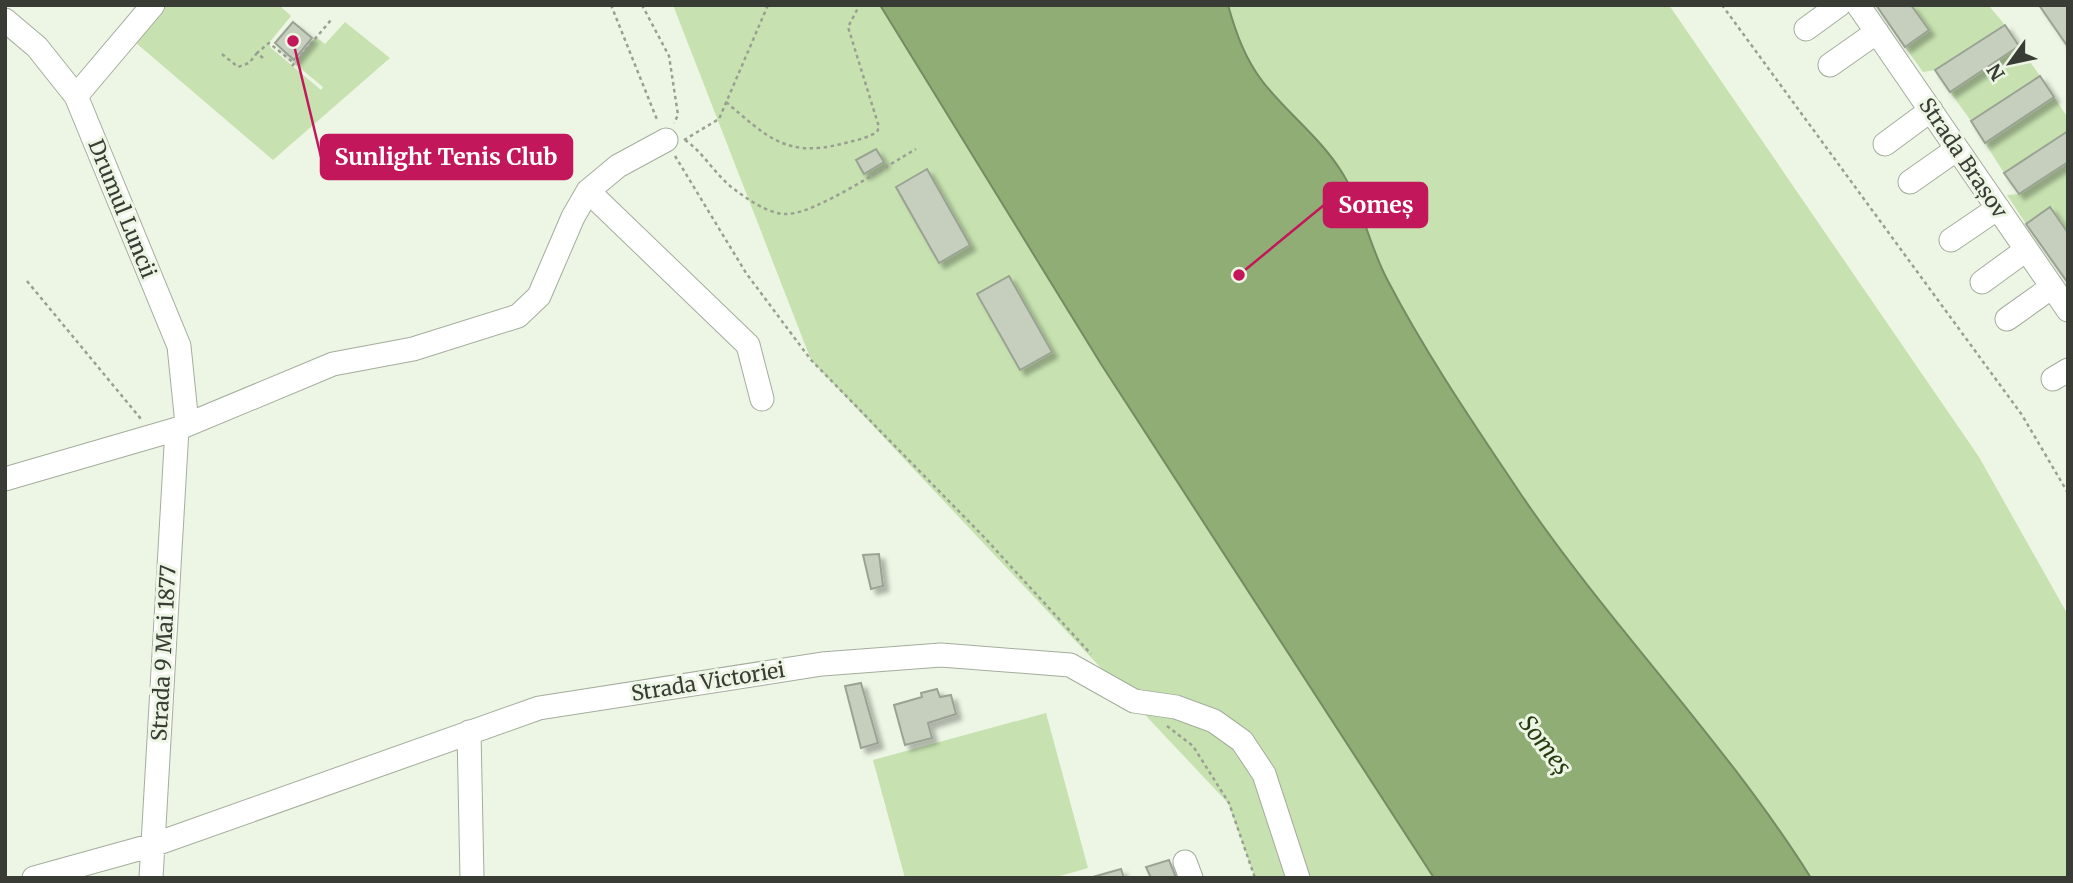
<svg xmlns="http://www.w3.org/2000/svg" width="2073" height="883" font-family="Merriweather,serif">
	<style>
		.green { fill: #c7e2b0 }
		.water { fill: #8fad74; stroke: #758b61; stroke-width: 2 }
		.building { fill: #c6cfbe; stroke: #9aa393; stroke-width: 2; filter: url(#shadow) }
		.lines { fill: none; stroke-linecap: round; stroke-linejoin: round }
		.minor-casing { stroke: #a4ad9d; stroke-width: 25 }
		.path { stroke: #999f93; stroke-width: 2.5; stroke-dasharray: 3.5 3.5; stroke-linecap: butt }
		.minor { stroke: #fff; stroke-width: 23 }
		.labels { text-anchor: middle; stroke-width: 6; stroke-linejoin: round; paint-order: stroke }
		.street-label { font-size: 21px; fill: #383c35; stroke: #edf6e5 }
		.water-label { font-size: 23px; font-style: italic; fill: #273a10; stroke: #edf6e5 }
		.leader { fill: none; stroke: #c2185b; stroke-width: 2.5 }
		.callout-dot { fill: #c2185b; stroke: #edf6e5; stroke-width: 2.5 }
		.callout { fill: #c2185b; stroke: #c2185b; stroke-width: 2.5 }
		.callout-label { font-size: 23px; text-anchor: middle; font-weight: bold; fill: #fff }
	</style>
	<defs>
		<filter id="shadow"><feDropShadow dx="5.5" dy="5.5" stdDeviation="2" flood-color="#0004"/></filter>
	</defs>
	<rect width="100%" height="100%" fill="#edf6e5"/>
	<path class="green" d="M 157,5 L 279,5 L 291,16 L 269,43 L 271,48 L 321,90 L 323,87 L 294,63 L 316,37 L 325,44 L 345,22 L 390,58 L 273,160 L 129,37 Z
		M 673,5 L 1669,5 L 1979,457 L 2068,615 L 2068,878 L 1255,878 L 1228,803 L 811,360 Z
		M 1911,5 L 1990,7 L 2005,25 L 1935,70 L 1923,72 L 1905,47 Z
		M 2019,46 L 2040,76 L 1971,121 L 1950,92 Z
		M 2054,97 L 2068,118 L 2068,131 L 2004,173 L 1985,143 Z
		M 2068,162 L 2068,233 L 2050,208 L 2026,224 L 2007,195 L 2019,194 Z
		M 1046,713 L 1088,868 L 1053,878 L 905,878 L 873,760 Z"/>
	<path class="water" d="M 880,5 L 1228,5 C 1236,33 1245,59 1263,82 C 1288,114 1321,138 1343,174 C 1363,207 1369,246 1388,281 C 1426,354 1474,424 1520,493 C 1610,626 1725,741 1811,878 L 1434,878 L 1101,364 Z"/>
	<path class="building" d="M 1876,5 L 1911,5 L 1929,30 L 1905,47 Z
		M 2039,5 L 2068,5 L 2068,47 Z
		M 293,22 L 312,38 L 294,60 L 275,43 Z
		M 2005,25 L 2019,46 L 1950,92 L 1935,70 Z
		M 2040,76 L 2054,97 L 1985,143 L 1971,121 Z
		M 2068,131 L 2068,162 L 2019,194 L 2004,173 Z
		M 876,149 L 884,162 L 864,174 L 856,160 Z
		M 927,169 L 970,245 L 939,263 L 896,187 Z
		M 2050,207 L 2068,233 L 2068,283 L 2026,224 Z
		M 1009,276 L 1052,352 L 1020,370 L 977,294 Z
		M 879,554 L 883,586 L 871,589 L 863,555 Z
		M 861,683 L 878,743 L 861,748 L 845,686 Z
		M 937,689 L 940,697 L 951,695 L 956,714 L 928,723 L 932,738 L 905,745 L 894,705 L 922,697 L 921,693 Z
		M 1169,860 L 1176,878 L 1151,878 L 1146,867 Z
		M 1121,869 L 1124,878 L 1089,878 Z"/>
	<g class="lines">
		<defs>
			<path id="minor" d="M 1858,5 L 2068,310
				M 5,20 L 37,47 L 76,96 L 179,346 L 187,424
				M 1806,29 L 1839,5
				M 1830,65 L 1877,32
				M 76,96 L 153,5
				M 1885,144 L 1931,110
				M 1910,182 L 1957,149
				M 588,191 L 748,345 L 762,399
				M 1951,240 L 1998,208
				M 1982,282 L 2026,250
				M 2007,319 L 2052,287
				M 2053,379 L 2068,370
				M 5,479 L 177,429 L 333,364 L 413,349 L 518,316 L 539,296 L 573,217 L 588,191 L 618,166 L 666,140
				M 469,732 L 472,878
				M 1185,862 L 1191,878
				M 34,878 L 153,845 L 539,708 L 822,664 L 941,655 L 1070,665 L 1134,701 L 1176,707 L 1214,721 L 1242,741 L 1264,774 L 1298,878
				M 151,878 L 177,429"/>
		</defs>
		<use href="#minor" class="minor-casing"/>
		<path class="path" d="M 611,5 L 658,122
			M 642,5 L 669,56 L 678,115 L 674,123
			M 1722,5 L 2022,415 L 2068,493
			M 222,54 L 238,67 L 249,63 L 257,53
			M 263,58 L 257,53 L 269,43 L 294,63
			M 292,66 L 331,20
			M 726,102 C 766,136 786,158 841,144 C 853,141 865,139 877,132 L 879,127 L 848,27 L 859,6
			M 684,140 L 719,119 L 768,5
			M 685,140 C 704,153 715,175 734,189 C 747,199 770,215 787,214 C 815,214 888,165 916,149
			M 675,156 L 746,273 L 811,360 L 984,537 L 1091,654
			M 27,281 L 141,419
			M 1167,726 L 1193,746 L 1229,803 L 1255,878"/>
		<use href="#minor" class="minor"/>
	</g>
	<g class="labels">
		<g class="street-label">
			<text transform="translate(1963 158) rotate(56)" y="7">Strada Brașov</text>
			<text transform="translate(122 209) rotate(68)" y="7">Drumul Luncii</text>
			<text transform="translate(164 653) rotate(-87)" y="7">Strada 9 Mai 1877</text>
			<text transform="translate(708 682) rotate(-9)" y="7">Strada Victoriei</text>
		</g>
		<g class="water-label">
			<text transform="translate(1545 745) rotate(52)" y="8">Someș</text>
		</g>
	</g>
	<path class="leader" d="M293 41L321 157M1239 275L1324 205"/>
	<g class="callout-dot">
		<circle cx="293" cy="41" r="7"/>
		<circle cx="1239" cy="275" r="7"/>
	</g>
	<g class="callout">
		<rect x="321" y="135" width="251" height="44" rx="7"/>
		<rect x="1324" y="183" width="103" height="44" rx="7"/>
	</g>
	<g class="callout-label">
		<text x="446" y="165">Sunlight Tenis Club</text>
		<text x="1376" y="213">Someș</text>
	</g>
	<rect width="2073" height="883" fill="none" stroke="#383c35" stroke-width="14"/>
	<g transform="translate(2010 63) rotate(237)" stroke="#edf6e5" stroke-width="5" paint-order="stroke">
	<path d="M0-5L12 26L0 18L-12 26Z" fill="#383c35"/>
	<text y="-10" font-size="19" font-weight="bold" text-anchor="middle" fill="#383c35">N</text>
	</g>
</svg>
